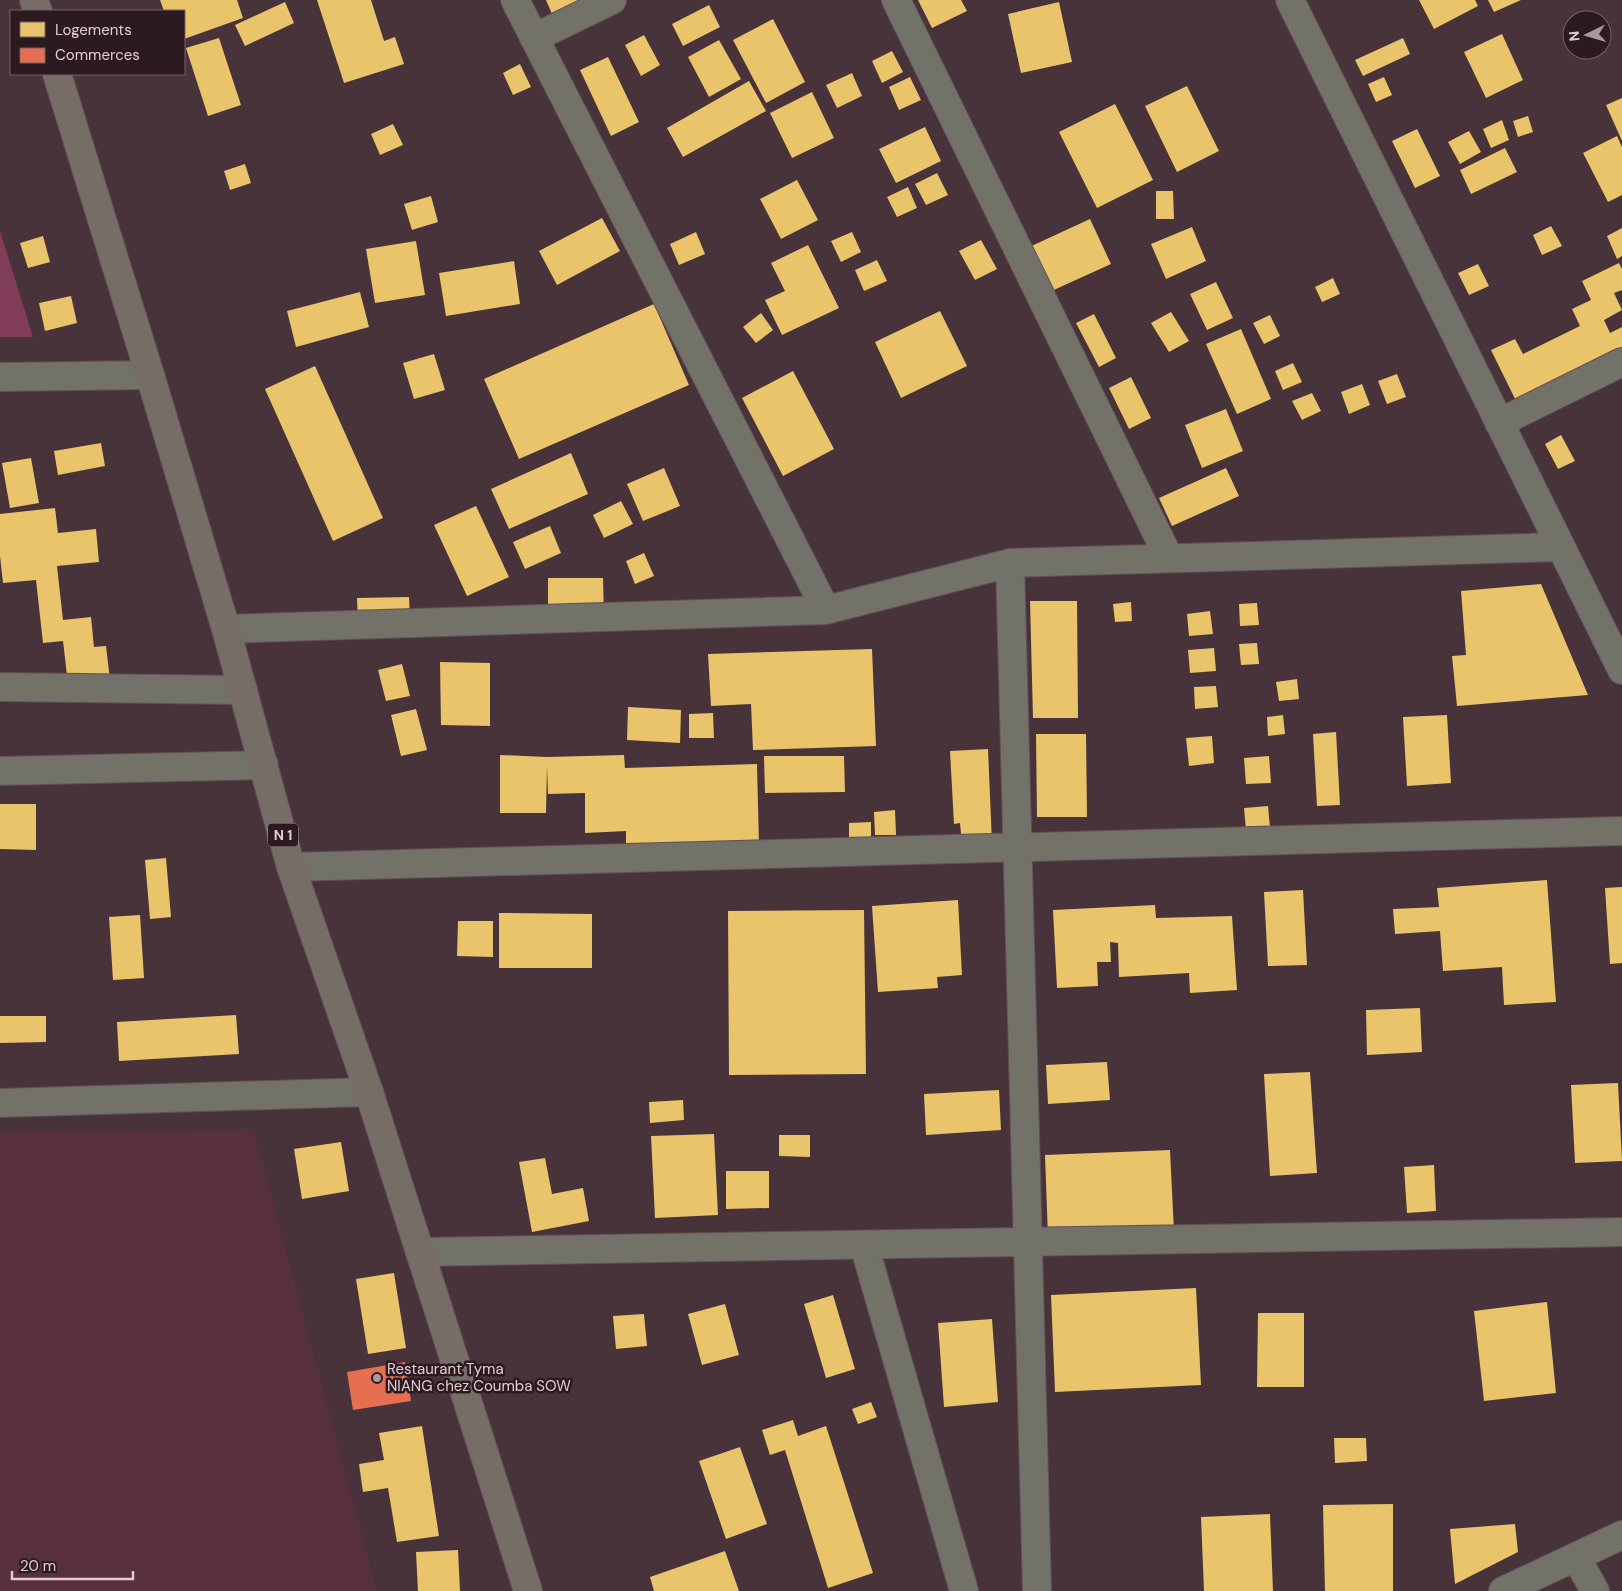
<svg xmlns="http://www.w3.org/2000/svg" width="1622" height="1591" font-family="'DM Sans',sans-serif">
	<style>
		.built { fill: #582f3e }
		.green { fill: #823d58 }
		.homes { fill: #e9c46a }
		.shops { fill: #e76f51 }
		.lines { fill: none; stroke-linecap: round; stroke-linejoin: round }
		.minor-casing { stroke: #625057; stroke-width: 30 }
		.highway-casing { stroke: #625057; stroke-width: 30 }
		.minor { stroke: #737269; stroke-width: 28 }
		.highway { stroke: #766e66; stroke-width: 28 }
		.poi-dot { fill: #ad969d; stroke: #2b1a1f; stroke-width: 2 }
		.labels { text-anchor: middle; stroke-width: 5; stroke-linejoin: round; paint-order: stroke }
		.shield { fill: #2b1a1f; stroke: #ac969c; stroke-width: 1 }
		.shield-label { font-size: 14px; font-weight: bold; fill: #e3cbd2 }
		.poi-label { font-size: 15px; fill: #e3cbd2; stroke: #2b1a1f; text-anchor: start }
	</style>
	<rect width="100%" height="100%" fill="#48333b"/>
	<path class="built" d="M 253,1129 L 377,1591 L 0,1591 L 0,1133 Z"/>
	<path class="green" d="M 0,231 L 33,337 L 0,337 Z"/>
	<path class="homes" d="M 160,0 L 237,0 L 243,18 L 184,39 L 184,11 L 164,11 Z
		M 317,0 L 371,0 L 384,41 L 395,37 L 404,64 L 344,83 Z
		M 546,0 L 625,0 L 559,30 Z
		M 918,0 L 961,0 L 967,11 L 932,28 Z
		M 1419,0 L 1475,0 L 1478,6 L 1434,29 Z
		M 1488,0 L 1521,0 L 1494,12 Z
		M 285,2 L 294,23 L 245,46 L 235,25 Z
		M 1059,2 L 1072,62 L 1021,73 L 1008,14 Z
		M 709,5 L 720,27 L 683,46 L 672,24 Z
		M 773,19 L 805,82 L 766,103 L 733,40 Z
		M 1502,34 L 1523,80 L 1486,98 L 1464,52 Z
		M 644,35 L 660,65 L 641,76 L 625,45 Z
		M 219,38 L 241,105 L 208,116 L 186,48 Z
		M 1403,38 L 1410,54 L 1363,76 L 1355,60 Z
		M 719,40 L 741,79 L 709,97 L 688,57 Z
		M 892,51 L 903,72 L 882,83 L 872,61 Z
		M 608,57 L 639,122 L 611,136 L 580,70 Z
		M 520,64 L 531,87 L 513,95 L 503,73 Z
		M 852,73 L 862,96 L 837,108 L 826,85 Z
		M 910,77 L 921,100 L 899,110 L 889,87 Z
		M 1384,77 L 1392,95 L 1376,102 L 1368,84 Z
		M 749,81 L 766,111 L 683,157 L 667,128 Z
		M 1187,86 L 1219,151 L 1177,172 L 1145,106 Z
		M 812,92 L 834,138 L 792,158 L 770,113 Z
		M 1622,98 L 1622,141 L 1606,105 Z
		M 1115,104 L 1153,180 L 1097,208 L 1059,132 Z
		M 1528,116 L 1533,132 L 1518,137 L 1513,121 Z
		M 1502,120 L 1509,140 L 1491,148 L 1483,129 Z
		M 393,124 L 403,145 L 380,155 L 371,134 Z
		M 925,127 L 941,161 L 896,183 L 879,149 Z
		M 1417,129 L 1440,176 L 1415,188 L 1392,141 Z
		M 1469,131 L 1481,152 L 1460,164 L 1448,142 Z
		M 1617,136 L 1622,147 L 1622,195 L 1608,202 L 1583,153 Z
		M 1505,148 L 1517,172 L 1471,194 L 1460,170 Z
		M 245,164 L 251,183 L 230,190 L 224,171 Z
		M 937,173 L 948,195 L 926,205 L 915,184 Z
		M 797,180 L 818,220 L 781,239 L 760,199 Z
		M 908,187 L 917,208 L 897,217 L 887,197 Z
		M 1156,191 L 1173,191 L 1174,219 L 1156,219 Z
		M 431,196 L 438,222 L 412,230 L 404,204 Z
		M 602,218 L 620,251 L 557,285 L 539,251 Z
		M 1090,219 L 1111,264 L 1045,294 L 1025,249 Z
		M 1551,226 L 1562,246 L 1542,255 L 1533,235 Z
		M 1192,227 L 1206,261 L 1166,279 L 1151,244 Z
		M 1622,228 L 1622,256 L 1617,259 L 1607,236 Z
		M 696,232 L 705,254 L 679,265 L 670,244 Z
		M 852,232 L 861,252 L 841,262 L 831,241 Z
		M 43,236 L 50,262 L 28,268 L 20,243 Z
		M 981,240 L 997,269 L 975,280 L 959,251 Z
		M 416,241 L 425,295 L 375,303 L 366,249 Z
		M 808,245 L 839,308 L 782,335 L 765,300 L 785,291 L 771,263 Z
		M 877,260 L 887,281 L 864,291 L 855,270 Z
		M 514,261 L 520,304 L 446,316 L 439,273 Z
		M 1619,263 L 1622,269 L 1622,290 L 1614,293 L 1622,310 L 1604,320 L 1610,333 L 1622,327 L 1622,359 L 1520,409 L 1491,350 L 1515,339 L 1523,354 L 1580,326 L 1572,309 L 1591,300 L 1582,281 Z
		M 1478,264 L 1489,286 L 1469,295 L 1458,273 Z
		M 1333,278 L 1340,294 L 1322,302 L 1315,287 Z
		M 1216,282 L 1233,318 L 1207,330 L 1190,294 Z
		M 360,292 L 369,327 L 296,347 L 287,311 Z
		M 71,296 L 77,323 L 45,331 L 39,303 Z
		M 654,304 L 689,385 L 519,459 L 484,379 Z
		M 940,311 L 967,366 L 901,398 L 875,342 Z
		M 1171,312 L 1189,341 L 1169,352 L 1151,323 Z
		M 761,313 L 773,330 L 756,343 L 743,327 Z
		M 1094,314 L 1116,358 L 1099,367 L 1076,323 Z
		M 1270,315 L 1280,336 L 1264,344 L 1253,323 Z
		M 1241,329 L 1271,399 L 1237,414 L 1206,344 Z
		M 434,354 L 445,390 L 414,399 L 403,363 Z
		M 1293,363 L 1302,382 L 1283,390 L 1275,371 Z
		M 315,366 L 383,518 L 333,541 L 265,389 Z
		M 793,371 L 834,449 L 783,476 L 742,398 Z
		M 1397,374 L 1406,397 L 1387,404 L 1378,381 Z
		M 1131,377 L 1151,418 L 1129,429 L 1109,388 Z
		M 1362,384 L 1370,405 L 1349,414 L 1341,392 Z
		M 1312,393 L 1321,411 L 1302,420 L 1292,401 Z
		M 1226,409 L 1243,451 L 1202,468 L 1185,425 Z
		M 1561,435 L 1575,461 L 1558,469 L 1545,444 Z
		M 101,443 L 105,466 L 58,475 L 54,451 Z
		M 571,453 L 588,494 L 509,529 L 491,489 Z
		M 31,458 L 39,503 L 10,508 L 2,463 Z
		M 664,468 L 680,506 L 643,521 L 627,484 Z
		M 1226,468 L 1239,496 L 1172,526 L 1159,498 Z
		M 621,501 L 633,524 L 604,538 L 593,515 Z
		M 476,506 L 509,577 L 467,596 L 434,525 Z
		M 55,508 L 58,533 L 96,529 L 99,562 L 57,566 L 63,620 L 91,617 L 94,647 L 106,646 L 110,680 L 68,684 L 63,641 L 43,643 L 36,580 L 3,583 L 0,556 L 0,514 Z
		M 550,526 L 561,553 L 525,569 L 513,542 Z
		M 644,553 L 654,576 L 635,584 L 626,561 Z
		M 548,578 L 603,578 L 604,616 L 548,616 Z
		M 1541,584 L 1588,695 L 1457,706 L 1452,656 L 1466,655 L 1461,591 Z
		M 409,597 L 410,618 L 358,620 L 357,598 Z
		M 1030,601 L 1077,601 L 1078,718 L 1033,718 Z
		M 1131,602 L 1132,621 L 1115,622 L 1113,604 Z
		M 1257,603 L 1259,625 L 1240,626 L 1239,604 Z
		M 1210,611 L 1213,634 L 1189,636 L 1187,614 Z
		M 1257,643 L 1259,664 L 1241,665 L 1239,644 Z
		M 1214,648 L 1216,671 L 1190,673 L 1188,650 Z
		M 872,649 L 876,746 L 753,750 L 751,704 L 711,706 L 708,654 Z
		M 440,662 L 490,663 L 490,726 L 441,725 Z
		M 402,664 L 410,696 L 386,701 L 378,670 Z
		M 1297,679 L 1299,699 L 1279,701 L 1276,682 Z
		M 1216,686 L 1218,707 L 1195,709 L 1194,687 Z
		M 628,707 L 681,710 L 680,743 L 627,740 Z
		M 416,709 L 427,750 L 401,756 L 391,715 Z
		M 713,713 L 714,738 L 689,738 L 689,714 Z
		M 1283,715 L 1285,734 L 1268,736 L 1267,717 Z
		M 1447,715 L 1451,783 L 1407,786 L 1403,717 Z
		M 1336,732 L 1340,805 L 1317,806 L 1313,734 Z
		M 1036,734 L 1086,734 L 1087,817 L 1037,817 Z
		M 1212,736 L 1214,763 L 1189,766 L 1186,738 Z
		M 988,749 L 992,843 L 962,844 L 960,823 L 954,824 L 950,751 Z
		M 500,755 L 547,757 L 624,755 L 625,768 L 757,764 L 759,846 L 626,850 L 626,831 L 585,833 L 585,793 L 548,794 L 547,766 L 546,813 L 500,813 Z
		M 764,756 L 844,756 L 845,792 L 765,793 Z
		M 1269,756 L 1271,783 L 1246,784 L 1244,758 Z
		M 0,804 L 36,804 L 36,850 L 0,849 Z
		M 1268,806 L 1270,828 L 1246,830 L 1244,808 Z
		M 895,810 L 896,835 L 875,835 L 874,812 Z
		M 871,822 L 871,844 L 849,844 L 849,823 Z
		M 166,858 L 171,917 L 150,919 L 145,860 Z
		M 1547,880 L 1556,1002 L 1504,1005 L 1502,967 L 1443,971 L 1440,931 L 1395,934 L 1393,909 L 1439,907 L 1437,888 Z
		M 1622,887 L 1622,963 L 1610,964 L 1605,888 Z
		M 1303,890 L 1307,965 L 1268,966 L 1264,892 Z
		M 958,900 L 962,975 L 937,977 L 938,988 L 878,992 L 872,906 Z
		M 1155,905 L 1156,918 L 1232,916 L 1237,990 L 1190,993 L 1189,973 L 1119,977 L 1118,943 L 1110,942 L 1111,962 L 1097,962 L 1098,986 L 1057,988 L 1053,910 Z
		M 864,910 L 866,1074 L 729,1075 L 728,911 Z
		M 499,913 L 592,914 L 592,968 L 499,968 Z
		M 140,915 L 144,978 L 113,980 L 109,917 Z
		M 458,921 L 493,921 L 493,957 L 457,956 Z
		M 1420,1008 L 1422,1052 L 1367,1055 L 1366,1010 Z
		M 236,1015 L 239,1054 L 119,1061 L 117,1022 Z
		M 0,1016 L 46,1016 L 46,1042 L 0,1043 Z
		M 1107,1062 L 1110,1100 L 1048,1104 L 1046,1065 Z
		M 1310,1072 L 1317,1173 L 1270,1176 L 1264,1074 Z
		M 1618,1083 L 1622,1161 L 1575,1163 L 1571,1085 Z
		M 999,1090 L 1001,1130 L 926,1135 L 924,1094 Z
		M 683,1100 L 684,1120 L 650,1123 L 649,1102 Z
		M 714,1134 L 718,1215 L 655,1218 L 651,1136 Z
		M 779,1135 L 810,1135 L 810,1157 L 779,1156 Z
		M 341,1142 L 349,1191 L 302,1199 L 294,1149 Z
		M 1170,1150 L 1174,1232 L 1048,1237 L 1045,1155 Z
		M 545,1158 L 552,1194 L 583,1188 L 589,1221 L 532,1232 L 519,1162 Z
		M 1434,1165 L 1436,1211 L 1407,1213 L 1404,1167 Z
		M 726,1171 L 769,1171 L 769,1208 L 726,1209 Z
		M 394,1273 L 406,1348 L 368,1354 L 356,1279 Z
		M 1196,1288 L 1201,1385 L 1055,1392 L 1051,1295 Z
		M 833,1295 L 855,1369 L 826,1378 L 804,1304 Z
		M 1547,1302 L 1556,1393 L 1484,1401 L 1474,1311 Z
		M 725,1304 L 739,1355 L 702,1365 L 688,1314 Z
		M 1258,1313 L 1304,1313 L 1304,1387 L 1257,1387 Z
		M 644,1314 L 647,1346 L 616,1349 L 613,1316 Z
		M 992,1319 L 998,1402 L 944,1407 L 938,1323 Z
		M 871,1402 L 877,1417 L 858,1424 L 852,1409 Z
		M 793,1420 L 798,1436 L 826,1426 L 873,1573 L 828,1588 L 785,1450 L 770,1455 L 762,1430 Z
		M 422,1426 L 439,1536 L 397,1542 L 388,1488 L 363,1492 L 359,1464 L 384,1460 L 379,1433 Z
		M 1334,1438 L 1366,1438 L 1367,1461 L 1335,1463 Z
		M 740,1447 L 767,1524 L 726,1539 L 699,1461 Z
		M 1393,1504 L 1393,1591 L 1325,1591 L 1323,1505 Z
		M 1270,1514 L 1273,1591 L 1204,1591 L 1201,1517 Z
		M 1515,1524 L 1518,1552 L 1455,1584 L 1450,1529 Z
		M 458,1550 L 460,1591 L 418,1591 L 416,1552 Z
		M 725,1551 L 739,1591 L 654,1591 L 650,1577 Z"/>
	<path class="shops" d="M 405,1362 L 411,1401 L 353,1410 L 347,1372 Z"/>
	<g class="lines">
		<defs>
			<path id="minor" d="M 515,0 L 826,610
				M 896,0 L 1169,558
				M 1290,0 L 1622,670
				M 534,38 L 612,0
				M 0,377 L 150,375
				M 1499,423 L 1622,362
				M 1010,563 L 1037,1591
				M 226,629 L 826,610 L 1010,563 L 1561,547
				M 0,687 L 243,690
				M 0,771 L 264,765
				M 291,867 L 1622,831
				M 0,1103 L 369,1092
				M 864,1245 L 964,1591
				M 420,1252 L 1622,1232
				M 1576,1557 L 1595,1591
				M 1503,1591 L 1622,1535"/>
			<path id="highway" d="M 34,0 L 38,11
				M 57,74 L 150,375 L 226,629 L 291,867 L 369,1092 L 528,1591"/>
		</defs>
		<use href="#minor" class="minor-casing"/>
		<use href="#highway" class="highway-casing"/>
		<use href="#minor" class="minor"/>
		<use href="#highway" class="highway"/>
	</g>
	<circle class="poi-dot" cx="377" cy="1378" r="5"/>
	<g class="labels">
		<rect class="shield" x="268" y="823.5" width="30" height="23" rx="4"/>
		<g class="shield-label">
			<text x="283" y="840">N 1</text>
		</g>
		<g class="poi-label">
			<text x="387" y="1374">Restaurant Tyma<tspan x="387" dy="17">NIANG chez Coumba SOW</tspan></text>
		</g>
	</g>
	<rect x="10" y="10" width="175" height="65" fill="#2b1a1f" stroke="#756167"/>
	<rect x="20" y="22" width="25" height="15" fill="#e9c46a" stroke="#756167"/>
	<text x="55" y="35" font-size="15" fill="#e3cbd2">Logements</text>
	<rect x="20" y="48" width="25" height="15" fill="#e76f51" stroke="#756167"/>
	<text x="55" y="60" font-size="15" fill="#e3cbd2">Commerces</text>
	<g transform="translate(1587 35) rotate(265)"><circle r="24" fill="#2b1a1f" stroke="#756167"/>
	<path d="M0-4L9 19L0 12L-9 19Z" fill="#ad969d"/>
	<text y="-8" font-size="14" font-weight="bold" text-anchor="middle" fill="#e3cbd2">N</text>
	</g>
	<path d="M12 1571v8h121v-8" fill="none" stroke="#e3cbd2" stroke-width="2.5"/>
	<text x="20" y="1571" font-size="15" fill="#e3cbd2" stroke="#2b1a1f" stroke-width="4" paint-order="stroke">20 m</text>
</svg>
